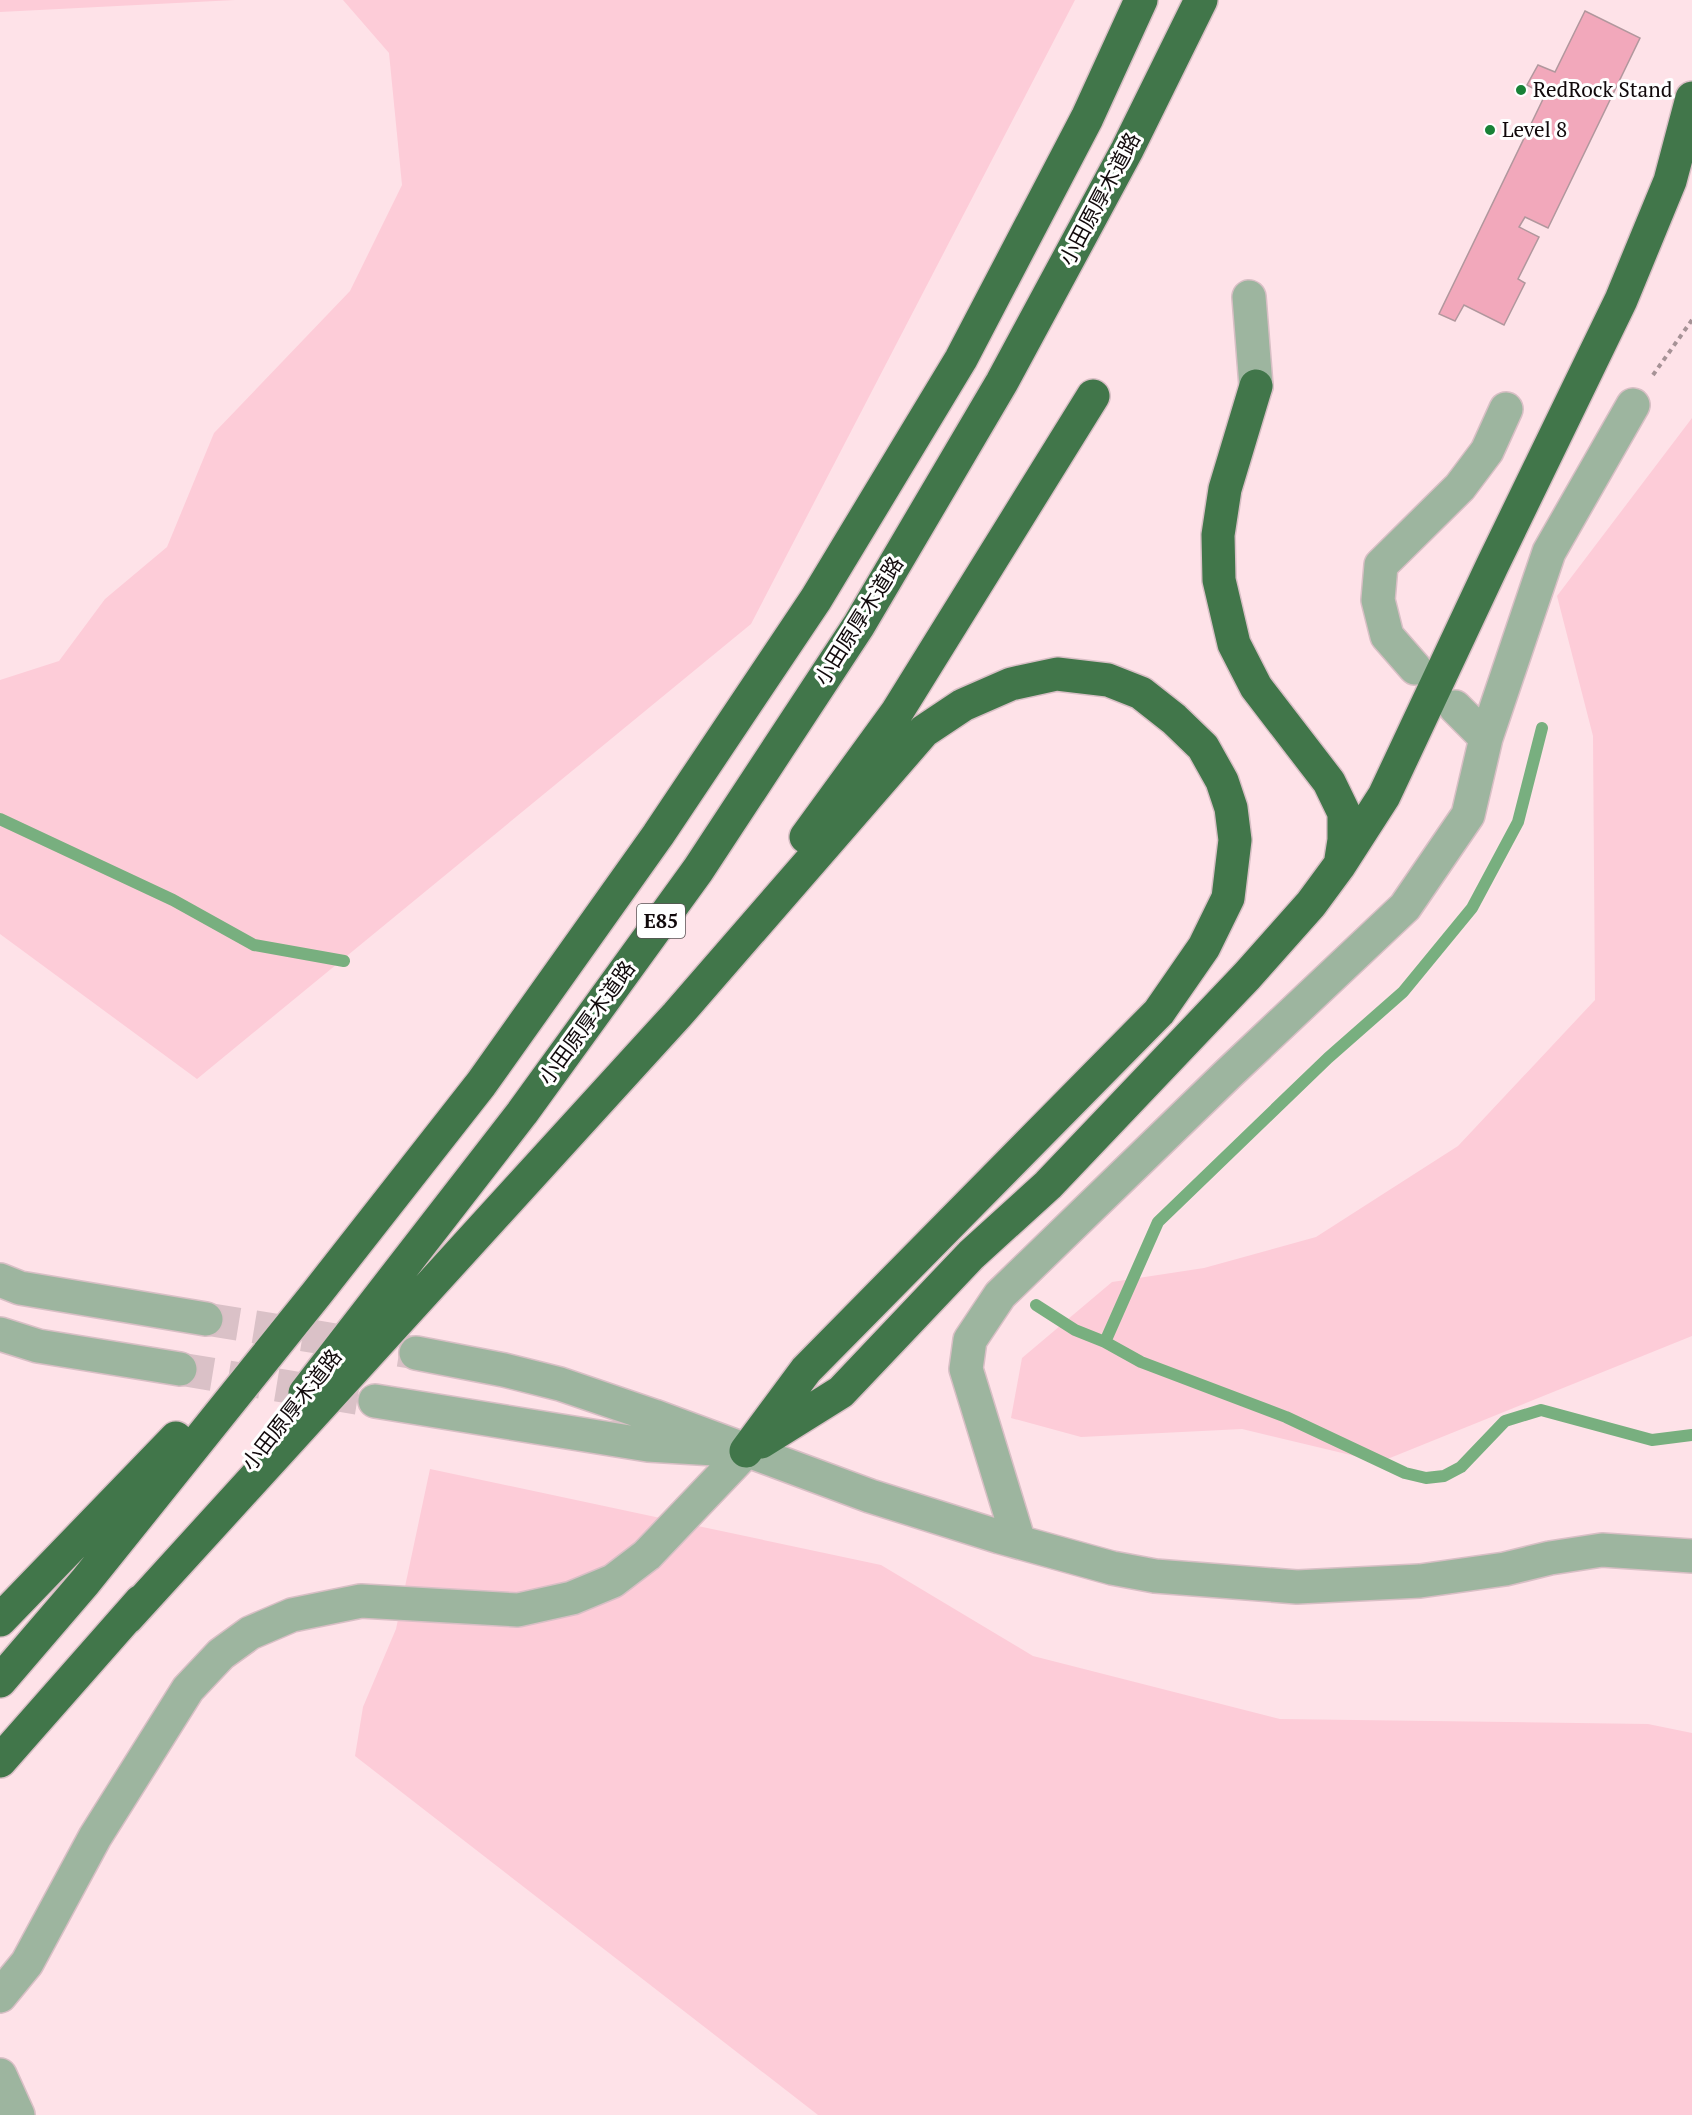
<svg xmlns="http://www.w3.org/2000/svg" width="1692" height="2115" font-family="'PT Serif','Noto Sans JP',serif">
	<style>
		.green { fill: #fdccd8 }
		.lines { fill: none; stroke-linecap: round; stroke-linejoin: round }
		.stream { stroke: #78af7f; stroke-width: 12 }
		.building { fill: #f2a8bb; stroke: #b1979d; stroke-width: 1.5 }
		.minor-tunnel { stroke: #dac1c7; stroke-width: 33; stroke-dasharray: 33 16; stroke-linecap: butt }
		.minor-casing { stroke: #d8bfc5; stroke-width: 36 }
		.highway-casing { stroke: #d8bfc5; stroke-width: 36 }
		.path { stroke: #a69296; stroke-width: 4; stroke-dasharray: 4.5 4.5; stroke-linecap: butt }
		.minor { stroke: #9db59f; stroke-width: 33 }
		.highway { stroke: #41764a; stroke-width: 33 }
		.poi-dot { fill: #188136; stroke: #fff; stroke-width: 2 }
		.labels { text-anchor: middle; stroke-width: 6; stroke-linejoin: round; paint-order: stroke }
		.shield { fill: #fff; stroke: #585354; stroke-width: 1.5 }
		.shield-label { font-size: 20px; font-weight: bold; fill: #11090b }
		.poi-label { font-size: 21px; fill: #11090b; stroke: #fff; text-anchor: start }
		.street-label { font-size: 21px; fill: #11090b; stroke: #fff }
	</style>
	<rect width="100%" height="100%" fill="#fee2e8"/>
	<path class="green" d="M 0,0 L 235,0 L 0,12 Z
		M 343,0 L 1075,0 L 751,624 L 197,1079 L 0,934 L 0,680 L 59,661 L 105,599 L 167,547 L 214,433 L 350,291 L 402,185 L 389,53 Z
		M 1692,418 L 1692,1336 L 1380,1462 L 1242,1429 L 1081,1437 L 1011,1418 L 1022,1358 L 1112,1282 L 1204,1268 L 1316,1237 L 1458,1146 L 1595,1000 L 1593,736 L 1557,596 Z
		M 430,1469 L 881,1565 L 1033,1656 L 1280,1719 L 1648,1724 L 1692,1733 L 1692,2115 L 818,2115 L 355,1756 L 363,1707 L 396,1629 Z"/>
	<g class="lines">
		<path class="stream" d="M 0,819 L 173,900 L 254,945 L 344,961
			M 1036,1305 L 1075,1330 L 1105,1342 L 1141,1362 L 1286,1417 L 1405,1473 L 1426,1478 L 1444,1476 L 1461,1467 L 1505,1421 L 1541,1410 L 1652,1440 L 1692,1435
			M 1105,1342 L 1158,1222 L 1328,1058 L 1403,992 L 1472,908 L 1518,822 L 1542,728"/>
	</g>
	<path class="building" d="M 1585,11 L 1640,38 L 1548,228 L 1525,217 L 1519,227 L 1539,237 L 1518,279 L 1525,283 L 1504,325 L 1464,305 L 1455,321 L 1439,314 L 1545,95 L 1527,85 L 1538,65 L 1555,72 Z"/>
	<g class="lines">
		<path class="minor-tunnel" d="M 206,1319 L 416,1353
			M 180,1369 L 375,1401"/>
		<defs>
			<path id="minor" d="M 1249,297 L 1256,386
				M 1415,668 L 1387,636 L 1378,600 L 1381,565 L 1460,487 L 1487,451 L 1506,409
				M 1455,707 L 1486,738
				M 0,1280 L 20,1288 L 206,1319
				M 0,1334 L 38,1346 L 180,1369
				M 416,1353 L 504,1370 L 560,1384 L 654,1416 L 870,1496 L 1000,1537 L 1112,1568 L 1155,1576 L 1297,1587 L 1420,1581 L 1505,1569 L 1550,1558 L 1602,1550 L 1692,1556
				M 375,1401 L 648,1445 L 715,1449
				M 1019,1542 L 966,1369 L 970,1340 L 1000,1295 L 1228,1074 L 1405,907 L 1468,815 L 1486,738 L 1549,552 L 1633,405
				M 0,1996 L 27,1963 L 95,1837 L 188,1689 L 221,1654 L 250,1633 L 292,1615 L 361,1601 L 518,1610 L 572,1598 L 613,1581 L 647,1555 L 746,1451
				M 0,2075 L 18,2115"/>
			<path id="highway" d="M 1256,386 L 1225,489 L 1218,535 L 1219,580 L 1234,644 L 1256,687 L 1329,782 L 1344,813 L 1344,840 L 1341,859
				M 806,837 L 897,712 L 1093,396
				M 305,1393 L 522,1113 L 698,870 L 859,625 L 1002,382 L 1127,150 L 1201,0
				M 761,1442 L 841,1392 L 971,1255 L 1048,1185 L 1247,976 L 1311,904 L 1339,866 L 1384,796 L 1492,566 L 1621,300 L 1670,181 L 1692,98
				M 127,1618 L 677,1015 L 924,731 L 963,705 L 1011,684 L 1057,674 L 1108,680 L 1141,693 L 1174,719 L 1203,747 L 1222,781 L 1231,808 L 1235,840 L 1228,898 L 1204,947 L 1159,1012 L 806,1370 L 746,1451
				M 0,1620 L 176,1438
				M 0,1681 L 85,1582 L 317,1293 L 481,1084 L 658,835 L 816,599 L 961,359 L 1087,118 L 1141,0
				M 0,1761 L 141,1601"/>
		</defs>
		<use href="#minor" class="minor-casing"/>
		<use href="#highway" class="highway-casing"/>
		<path class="path" d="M 1653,375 L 1692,320"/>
		<use href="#minor" class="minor"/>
		<use href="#highway" class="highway"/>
	</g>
	<g class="poi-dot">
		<circle cx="1521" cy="90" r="6"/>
		<circle cx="1490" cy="130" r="6"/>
	</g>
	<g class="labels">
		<rect class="shield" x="637" y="904" width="48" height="34" rx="4.5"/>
		<g class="shield-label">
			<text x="661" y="928">E85</text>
		</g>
		<g class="poi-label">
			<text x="1533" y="97">RedRock Stand</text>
			<text x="1502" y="137">Level 8</text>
		</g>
		<g class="street-label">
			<text transform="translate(1100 199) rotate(-62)" y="7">小田原厚木道路</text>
			<text transform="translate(859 621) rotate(-58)" y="7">小田原厚木道路</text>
			<text transform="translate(587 1023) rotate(-54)" y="7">小田原厚木道路</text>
			<text transform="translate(292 1410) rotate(-52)" y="7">小田原厚木道路</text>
		</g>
	</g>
</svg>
